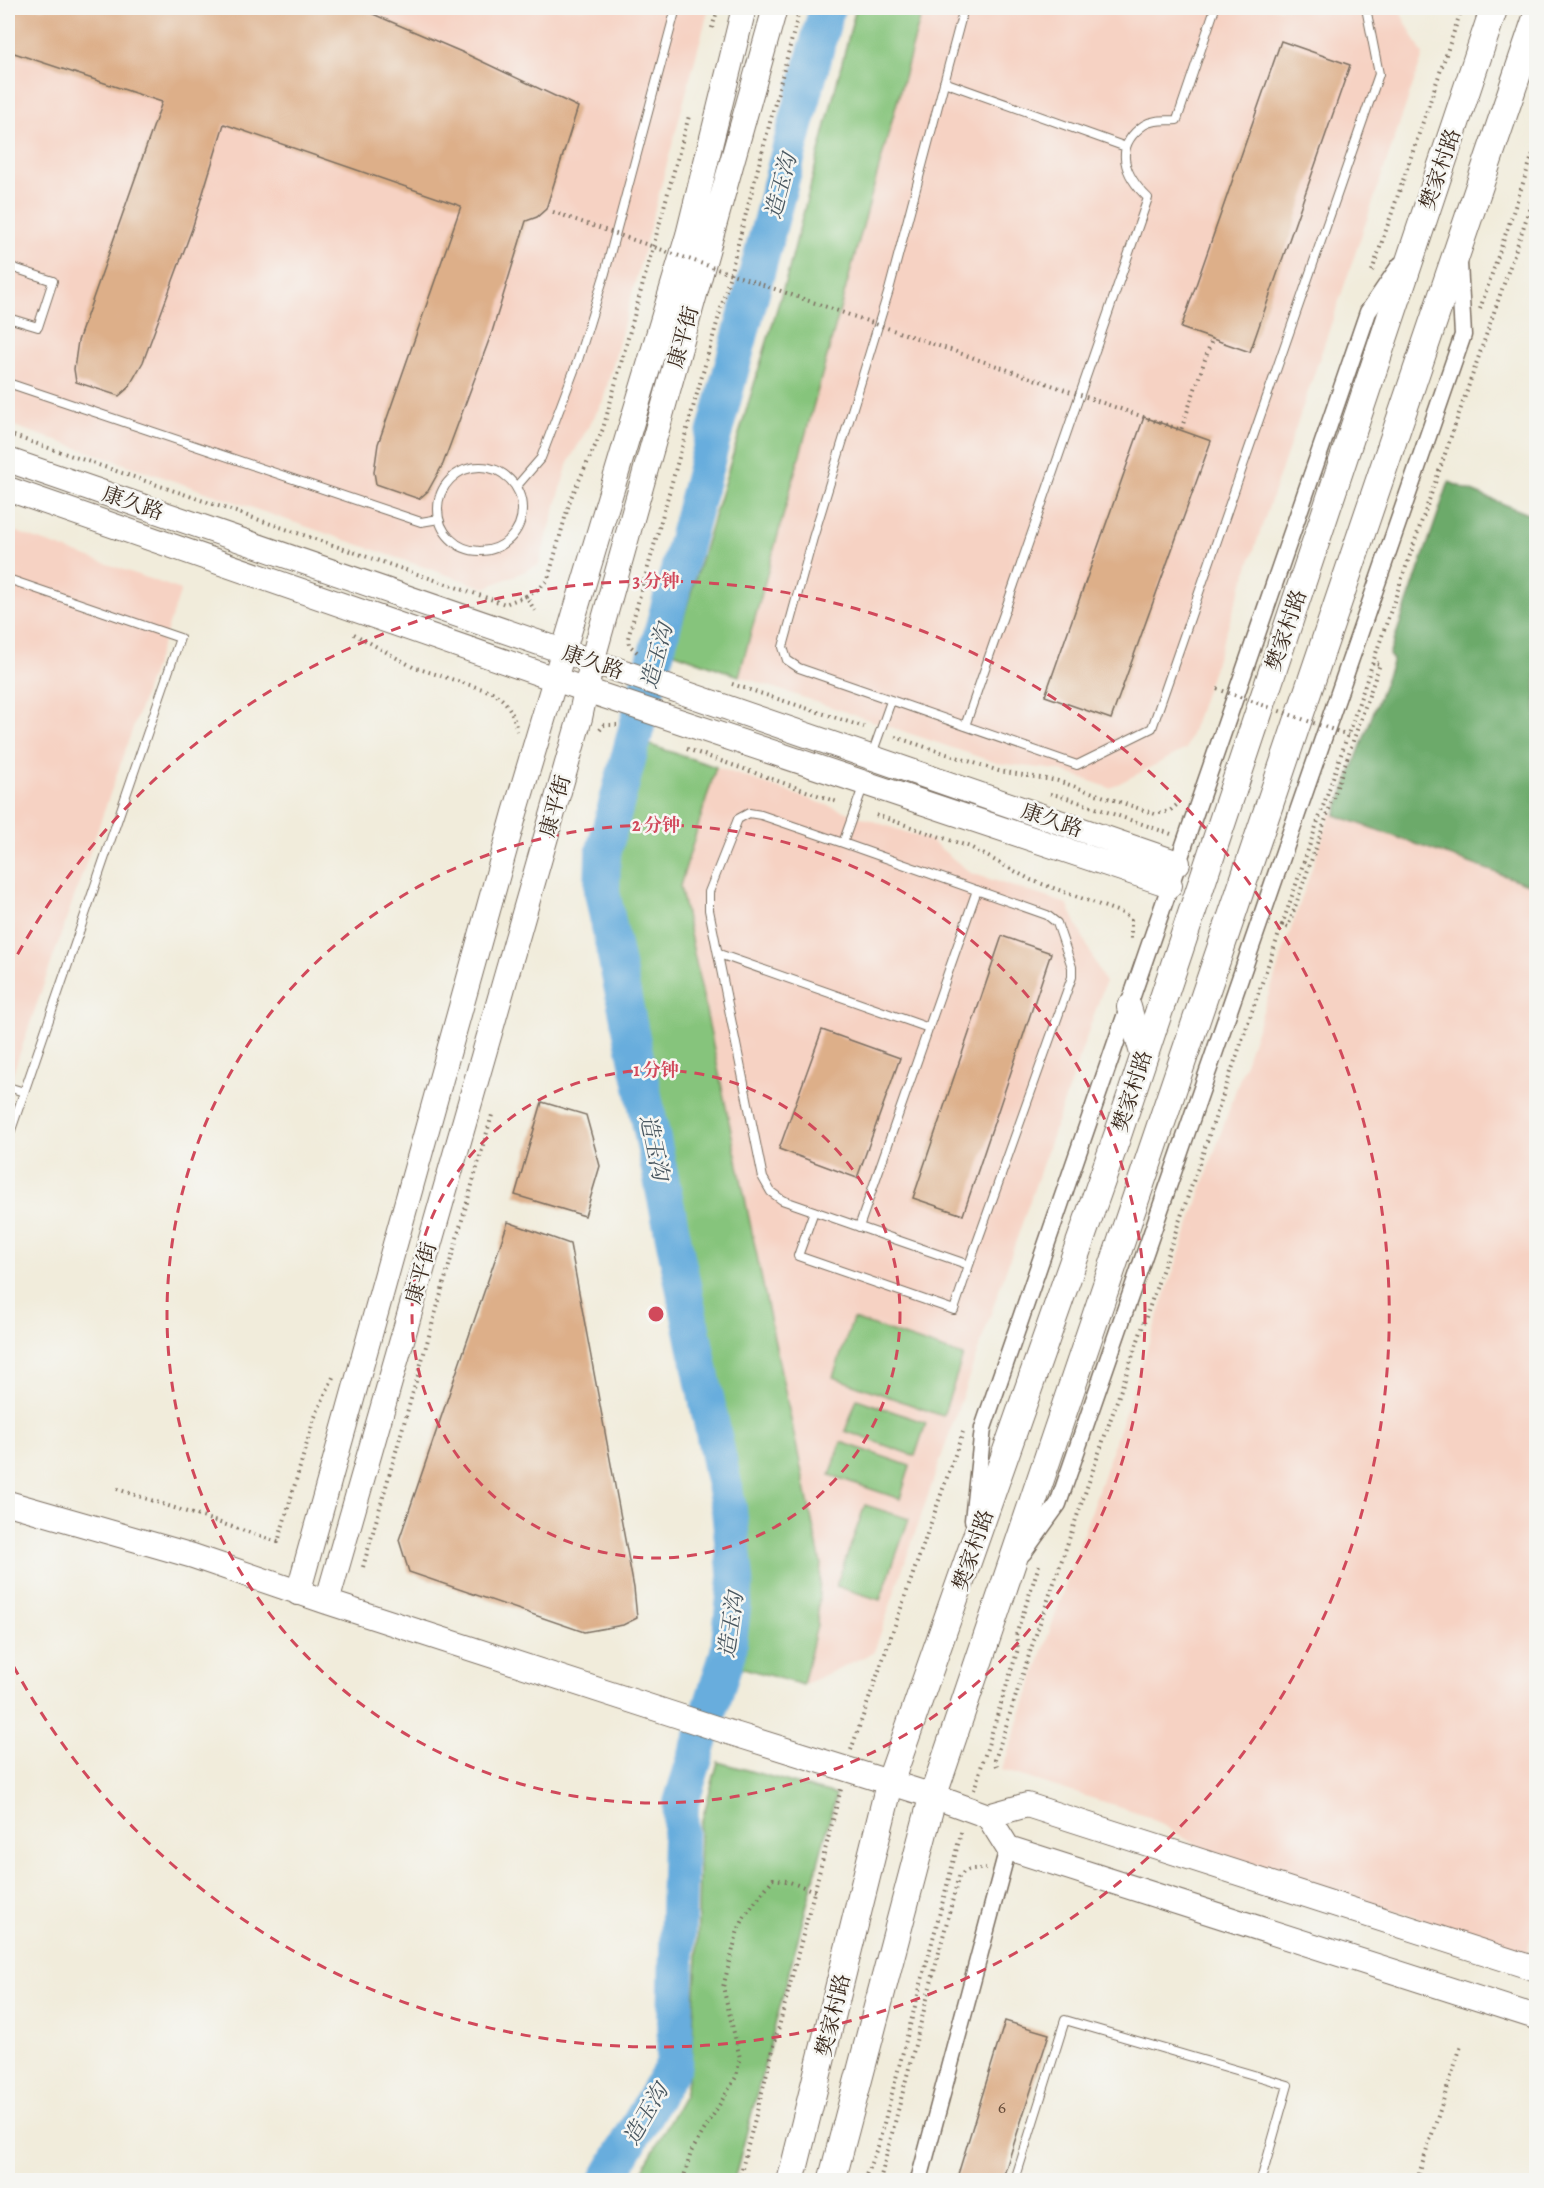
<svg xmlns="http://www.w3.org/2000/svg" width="1544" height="2188" font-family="Alegreya,'Noto Serif SC',serif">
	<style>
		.built { fill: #f6d2c3 }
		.green { fill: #86c47b; stroke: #60774c; stroke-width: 1.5 }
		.forest { fill: #6caa6b; stroke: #546a44; stroke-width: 1.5 }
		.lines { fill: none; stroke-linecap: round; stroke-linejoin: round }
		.river { stroke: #67addd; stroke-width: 36 }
		.building { fill: #ddaf89 }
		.lane-casing { stroke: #7b6e60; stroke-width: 10 }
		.street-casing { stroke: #7b6e60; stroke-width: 19 }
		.secondary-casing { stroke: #7b6e60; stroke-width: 26 }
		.primary-casing { stroke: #7b6e60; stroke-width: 29 }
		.path { stroke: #7b6e60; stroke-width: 4; stroke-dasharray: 1.5 4.5; stroke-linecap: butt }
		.lane { stroke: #fff; stroke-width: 8 }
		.street { stroke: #fff; stroke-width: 16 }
		.secondary { stroke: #fff; stroke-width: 24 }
		.primary { stroke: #fff; stroke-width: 27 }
		.path-bridge { stroke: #7b6e60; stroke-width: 4; stroke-dasharray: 1.5 4.5; stroke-linecap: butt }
		.ring { fill: none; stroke: #d1495b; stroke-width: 3; stroke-dasharray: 10 8 }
		.labels { text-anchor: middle; stroke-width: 5; stroke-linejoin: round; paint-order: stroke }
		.number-label { font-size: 18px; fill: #644b39 }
		.street-label { font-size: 21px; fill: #3b2a1e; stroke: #f6f6f2 }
		.water-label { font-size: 22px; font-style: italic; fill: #4a5861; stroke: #f6f6f2 }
		.centre { fill: #d1495b; stroke: #f6f6f2; stroke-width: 3 }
		.ring-label { font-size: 18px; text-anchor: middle; font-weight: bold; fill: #d1495b; stroke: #f6f6f2; stroke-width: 5; stroke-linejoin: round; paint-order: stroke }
	</style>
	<rect width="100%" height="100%" fill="#f6f6f2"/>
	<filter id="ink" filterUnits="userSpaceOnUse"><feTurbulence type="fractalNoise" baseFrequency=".0167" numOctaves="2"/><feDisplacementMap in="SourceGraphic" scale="12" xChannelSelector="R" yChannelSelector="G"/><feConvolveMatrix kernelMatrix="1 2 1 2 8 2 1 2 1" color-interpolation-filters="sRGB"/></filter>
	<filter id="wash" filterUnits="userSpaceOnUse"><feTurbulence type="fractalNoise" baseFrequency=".008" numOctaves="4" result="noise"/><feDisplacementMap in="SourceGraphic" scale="24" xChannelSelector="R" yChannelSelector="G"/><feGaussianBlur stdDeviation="1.35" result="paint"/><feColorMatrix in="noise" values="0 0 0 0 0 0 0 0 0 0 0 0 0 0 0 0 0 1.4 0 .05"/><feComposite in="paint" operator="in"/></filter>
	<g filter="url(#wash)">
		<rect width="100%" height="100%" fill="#f1ecdb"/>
		<path class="built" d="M 8,8 L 709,8 L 603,401 L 568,463 L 539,565 L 485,588 L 8,424 Z
			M 923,8 L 1398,8 L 1423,55 L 1186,749 L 1110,788 L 1059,770 L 997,763 L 739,676 Z
			M 8,529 L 181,590 L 8,1087 Z
			M 716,767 L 931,841 L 971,873 L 1067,904 L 1105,983 L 874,1652 L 803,1685 L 817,1625 L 821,1564 L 680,886 Z
			M 1331,813 L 1536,887 L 1536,1926 L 1526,1954 L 1199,1847 L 1146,1815 L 1002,1770 Z"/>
		<path class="green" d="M 856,8 L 923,8 L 739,676 L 673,652 L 789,269 Z
			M 647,744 L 716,767 L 680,886 L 821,1564 L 817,1625 L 803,1685 L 740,1667 C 748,1621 750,1577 748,1531 L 614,890 L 616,860 Z
			M 853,1319 L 963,1356 L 943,1416 L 833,1377 Z
			M 857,1399 L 926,1423 L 915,1456 L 845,1431 Z
			M 841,1442 L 910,1466 L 900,1499 L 830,1475 Z
			M 865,1505 L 909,1519 L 880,1600 L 836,1586 Z
			M 718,1762 L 836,1795 L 734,2180 L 637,2180 L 684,2095 L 691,2060 L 697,1956 L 700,1827 Z"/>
		<path class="forest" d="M 1449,482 L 1536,517 L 1536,887 L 1335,815 L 1393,660 L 1389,655 Z"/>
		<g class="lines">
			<path class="river" d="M 607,2180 L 674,2064 L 681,1803 L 728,1652 L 736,1580 L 729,1509 L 602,892 L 603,854 L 827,8"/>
		</g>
		<g id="blocks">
			<path class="building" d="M 8,8 L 359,8 L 464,53 L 578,107 L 546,209 L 537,217 L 526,221 L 492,332 L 443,464 L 428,491 L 419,499 L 376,484 L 374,472 L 378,444 L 461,206 L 224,124 L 192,229 L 143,362 L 128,388 L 119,396 L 76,382 L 74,369 L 78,341 L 162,102 L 8,51 Z
				M 1281,41 L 1350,65 L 1250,352 L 1181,328 Z
				M 1144,417 L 1211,441 L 1111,719 L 1045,696 Z
				M 1002,936 L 1051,953 L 963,1215 L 913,1198 Z
				M 822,1030 L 900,1058 L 857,1178 L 779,1149 Z
				M 542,1102 L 586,1115 L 600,1166 L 585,1216 L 515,1195 Z
				M 508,1222 L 570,1244 L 634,1588 L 637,1618 L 623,1625 L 584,1632 L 409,1572 L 399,1540 Z
				M 1005,2021 L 1049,2034 L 1002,2181 L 956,2181 Z"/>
		</g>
	</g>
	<g filter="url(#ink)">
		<use href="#blocks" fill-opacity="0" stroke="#7b6e60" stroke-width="1.5"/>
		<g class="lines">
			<defs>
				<path id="lane" d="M 964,8 L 889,290 L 813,538 L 783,647 L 787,660 L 799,668 L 1077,765 L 1152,728 L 1379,74 L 1366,8
					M 944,82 L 1126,147
					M 8,266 L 53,281 L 38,327 L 8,318
					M 8,383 L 421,522 L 439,519
					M438 509a42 42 0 1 1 84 0a42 42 0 1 1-84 0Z
					M 516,487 L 541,458 L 578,360 L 605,273 L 676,8
					M 8,579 L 180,638 L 8,1139
					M 965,726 L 1148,198 C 1125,176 1112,147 1144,125 C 1153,119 1166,121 1177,120 L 1215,8
					M 871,757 L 891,701
					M 843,843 L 1047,915 L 1057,923 L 1072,967 L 1072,977 L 969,1265 L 782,1200 L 771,1192 L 763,1178 L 709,910 L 709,892 L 738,819 L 749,813 L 761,815 L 843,843 L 864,784
					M 719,954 L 929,1028
					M 8,1087 L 24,1092
					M 814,1211 L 798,1256 L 954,1310 L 969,1265
					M 859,1227 L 977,890
					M 1015,2180 L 1065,2020 L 1288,2085 L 1261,2180"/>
				<path id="street" d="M 973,1520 L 983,1428 L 1368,312 L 1400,265
					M 1023,1553 L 1058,1504 L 1463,335 L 1459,263
					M 919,2180 L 1008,1848"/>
				<path id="secondary" d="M 8,460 L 1178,863
					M 8,489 L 598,694 L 1170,885
					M 1129,1007 L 1143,1057
					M 8,1503 L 193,1556 L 327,1602 L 728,1732 L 933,1796 L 988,1816 L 1027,1805 L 1536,1969
					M 298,1593 L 515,813 L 688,235 L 744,8
					M 327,1602 L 580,718 L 592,662 L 775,8
					M 988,1816 L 1008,1848 L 1536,2017"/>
				<path id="primary" d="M 791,2180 L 890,1782 L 1118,1134 L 1494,8
					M 832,2180 L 933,1796 L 1536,19"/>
			</defs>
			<use href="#lane" class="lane-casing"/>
			<use href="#street" class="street-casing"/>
			<use href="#secondary" class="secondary-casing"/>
			<use href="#primary" class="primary-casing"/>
			<path class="path" d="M 712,28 L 718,8
				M 1372,271 L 1462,8
				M 1480,309 L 1536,145
				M 8,434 L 505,604 L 526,596 L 535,611
				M 526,596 L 540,588 L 548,579 L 570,500 L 603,429 L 689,116
				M 354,634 L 413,667 L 492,692 C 509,702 513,713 517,731
				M 637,652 L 629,645 L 628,638 L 722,305 L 800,8
				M 732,684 L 864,727
				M 600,730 L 604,725 L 617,725
				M 895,737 L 999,771 L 1058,781 L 1155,814 L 1170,811 L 1179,803
				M 687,749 L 837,802
				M 1050,794 L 1061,796 L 1171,834
				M 876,815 L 970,847 L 1031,880 L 1125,914 L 1131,920 L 1131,939
				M 1282,925 L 1536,191
				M 117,1489 L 278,1542 L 314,1419 L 334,1375
				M 363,1567 L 492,1115
				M 851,1750 L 963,1432
				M 997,1766 L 995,1760 L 1032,1646 L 1282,925 L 1288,927 L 1380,664 L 1373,662
				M 974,1790 L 1018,1649 L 1016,1635 L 1040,1562
				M 683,2180 L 691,2152 L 736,2077 L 740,2058 L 723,1987 L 738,1930 L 746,1914 L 773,1879 L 787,1881 L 815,1891
				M 739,2180 L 841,1789
				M 864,2180 L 878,2146 L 962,1829
				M 880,2180 L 958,1879 C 965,1867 974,1869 986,1869
				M 1417,2180 L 1461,2046"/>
			<use href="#lane" class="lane"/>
			<use href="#street" class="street"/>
			<use href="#secondary" class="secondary"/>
			<use href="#primary" class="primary"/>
			<path class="path-bridge" d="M 553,212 L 1181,430 L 1212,339
				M 1217,689 L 1348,735"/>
		</g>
	</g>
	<g class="ring">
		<circle cx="656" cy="1314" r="244"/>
		<circle cx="656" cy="1314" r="489"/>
		<path d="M9 970A733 733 0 1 1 9 1658"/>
	</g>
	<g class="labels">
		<g class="number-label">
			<text x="1002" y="2113">6</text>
		</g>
		<g class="street-label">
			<text transform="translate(1440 169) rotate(-71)" y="7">樊家村路</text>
			<text transform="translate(683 337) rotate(-74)" y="7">康平街</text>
			<text transform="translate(133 503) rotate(19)" y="7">康久路</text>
			<text transform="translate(1286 630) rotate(-71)" y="7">樊家村路</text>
			<text transform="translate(593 662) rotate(19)" y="7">康久路</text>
			<text transform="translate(555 806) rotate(-74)" y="7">康平街</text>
			<text transform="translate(1052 820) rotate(19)" y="7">康久路</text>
			<text transform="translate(1132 1091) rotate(-72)" y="7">樊家村路</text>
			<text transform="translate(421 1273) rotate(-74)" y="7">康平街</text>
			<text transform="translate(973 1550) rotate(-71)" y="7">樊家村路</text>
			<text transform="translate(833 2015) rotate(-76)" y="7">樊家村路</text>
		</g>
		<g class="water-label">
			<text transform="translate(780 186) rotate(-75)" y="8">造玉沟</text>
			<text transform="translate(656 656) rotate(-75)" y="8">造玉沟</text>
			<text transform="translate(655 1147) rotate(78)" y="8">造玉沟</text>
			<text transform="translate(730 1625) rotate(-82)" y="8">造玉沟</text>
			<text transform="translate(645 2114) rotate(-60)" y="8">造玉沟</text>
		</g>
	</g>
	<circle cx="656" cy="1314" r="9" class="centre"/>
	<g class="ring-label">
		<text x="656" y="587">3 分钟</text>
		<text x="656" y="831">2 分钟</text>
		<text x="656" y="1076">1 分钟</text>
	</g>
	<rect width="1544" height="2188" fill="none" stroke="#f6f6f2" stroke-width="30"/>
</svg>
